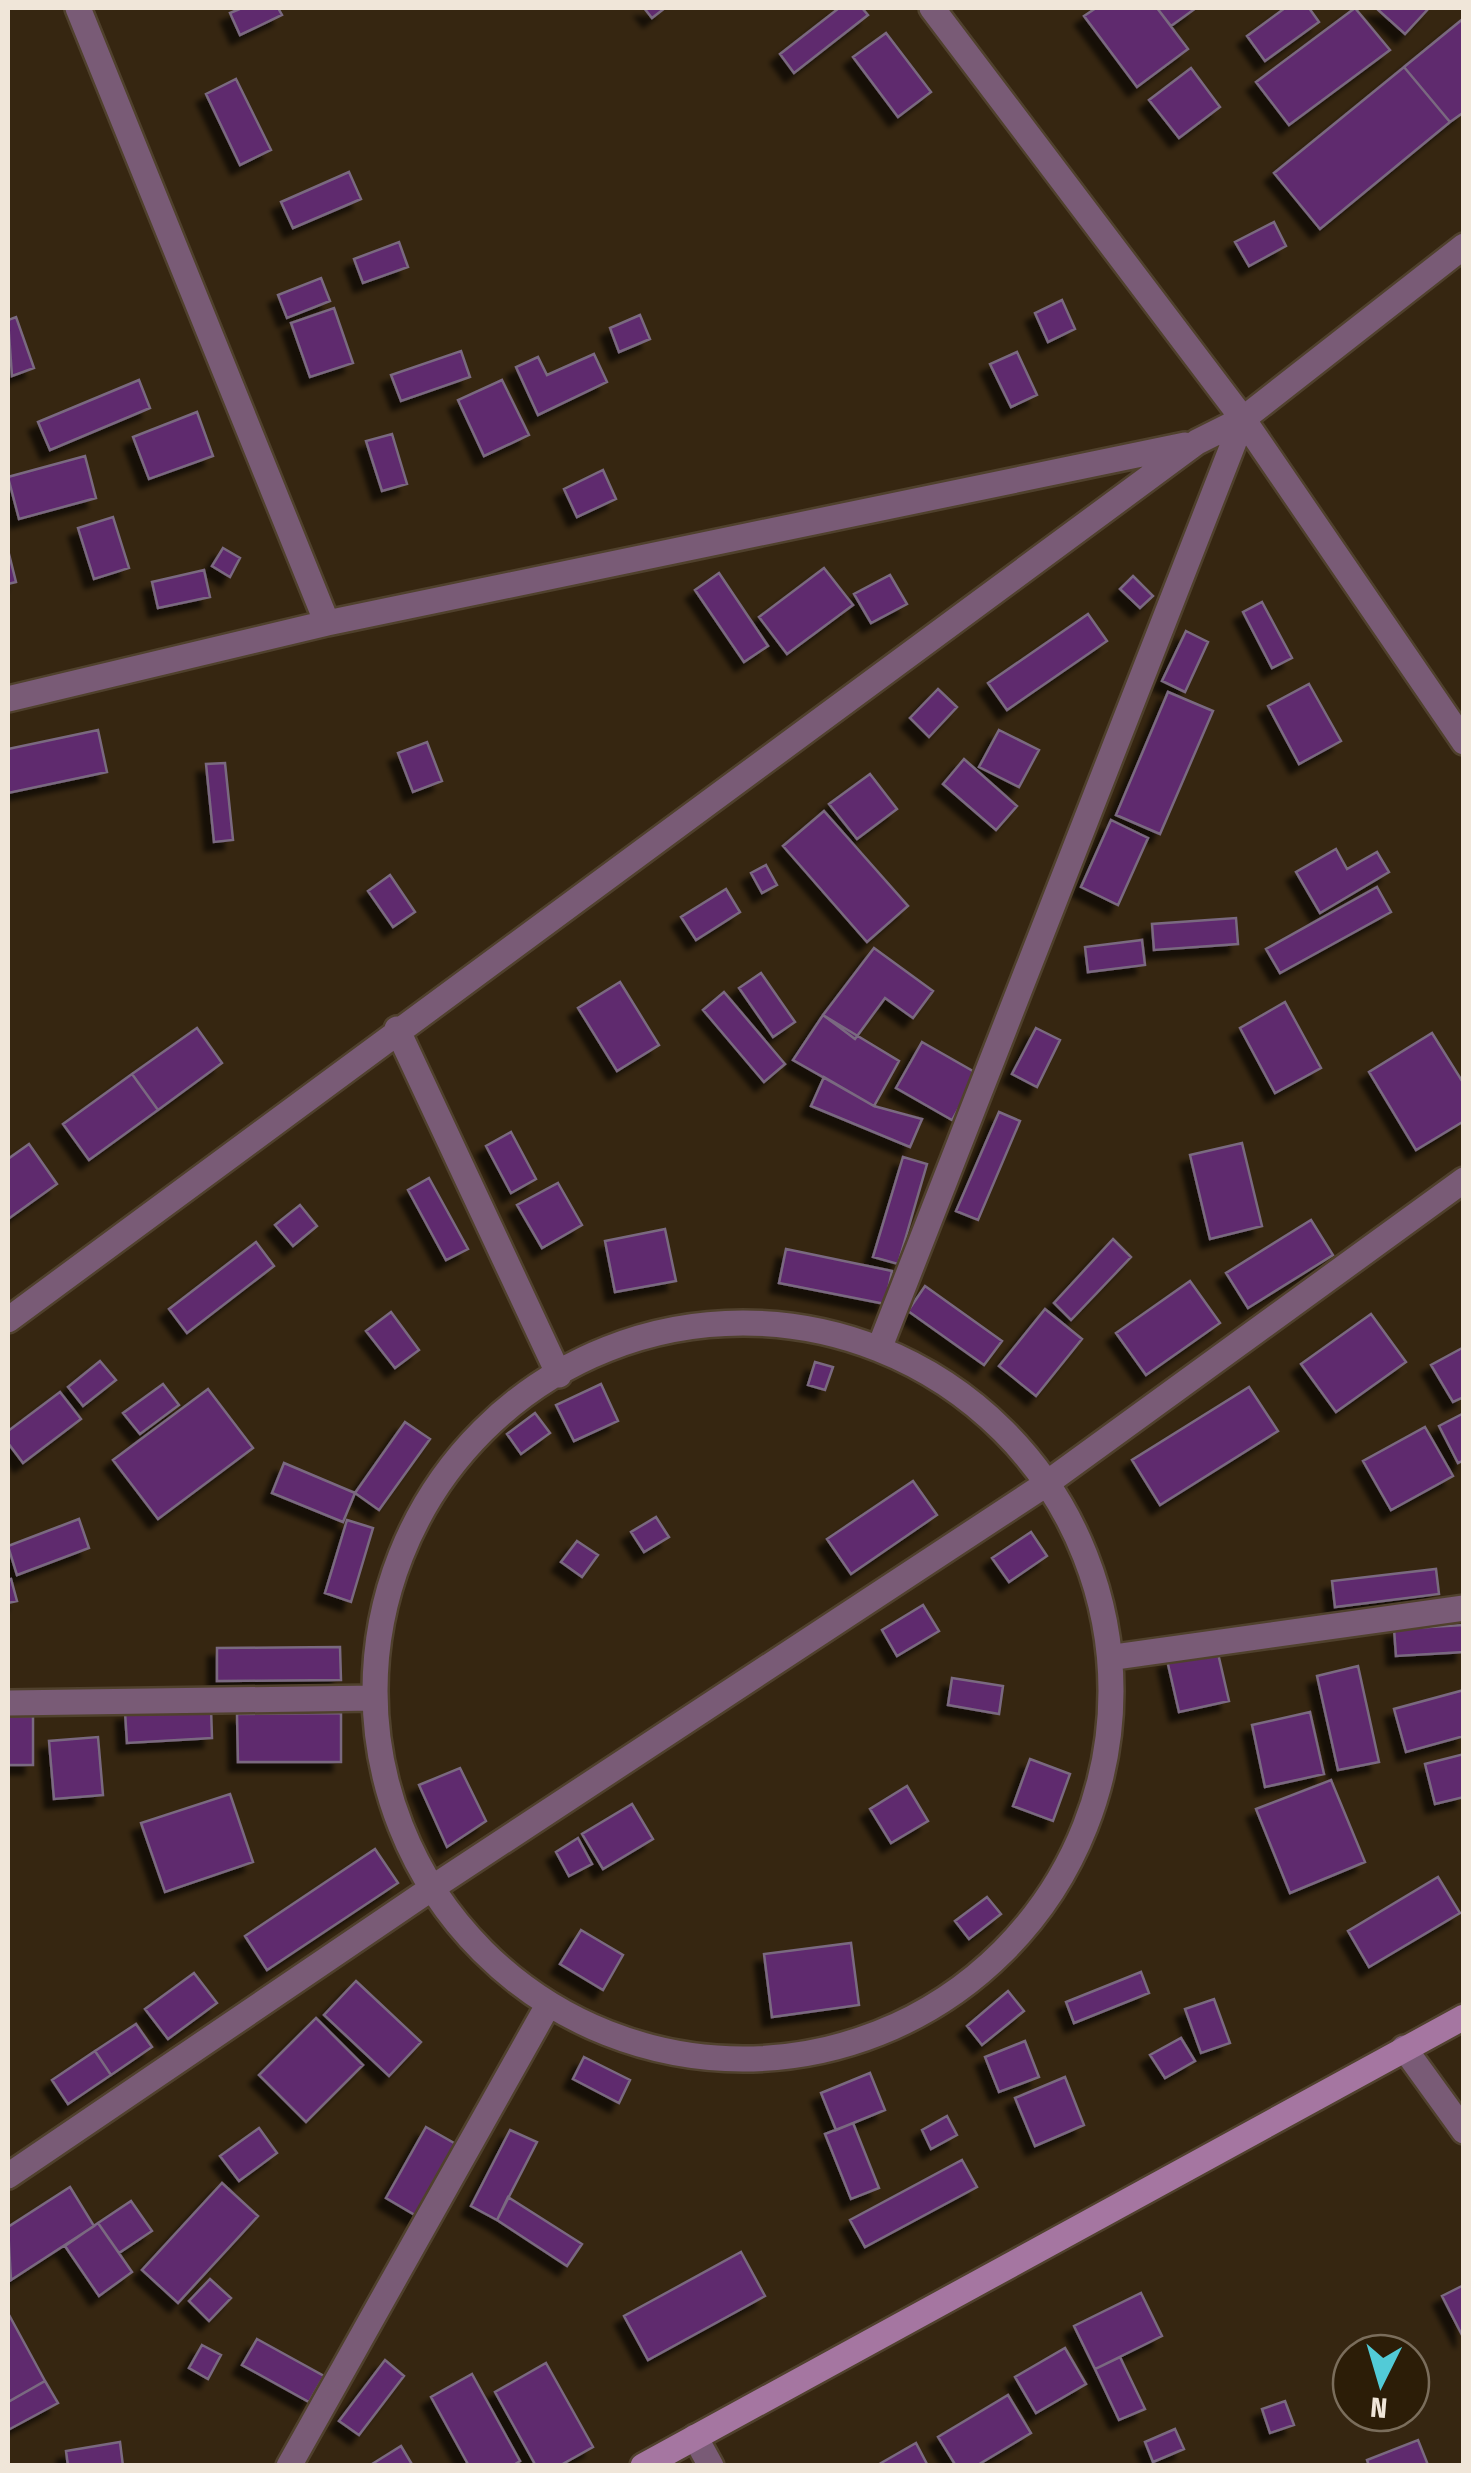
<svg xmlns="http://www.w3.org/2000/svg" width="1471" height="2473" font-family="'Fira Sans Condensed',sans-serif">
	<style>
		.building { fill: #5e296e; stroke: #7a6980; stroke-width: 2.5; filter: url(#shadow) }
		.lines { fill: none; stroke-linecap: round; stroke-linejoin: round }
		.street-casing { stroke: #50412d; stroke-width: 30 }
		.secondary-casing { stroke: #50412d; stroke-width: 30 }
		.street { stroke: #795b76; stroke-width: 25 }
		.secondary { stroke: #a576a1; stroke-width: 25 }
	</style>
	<defs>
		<filter id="shadow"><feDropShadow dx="-9" dy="9" stdDeviation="2.5" flood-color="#0009"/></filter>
	</defs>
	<rect width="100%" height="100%" fill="#362611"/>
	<path class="building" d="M 242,8 L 278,8 L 282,15 L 240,35 L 230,13 Z
		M 644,8 L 665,8 L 652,18 Z
		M 839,8 L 862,8 L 868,15 L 794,73 L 780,54 Z
		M 1096,8 L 1157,8 L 1188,49 L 1137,87 L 1084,16 Z
		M 1157,8 L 1196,8 L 1171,26 Z
		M 1285,8 L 1309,8 L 1319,22 L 1265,61 L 1247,36 Z
		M 1355,8 L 1390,50 L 1289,125 L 1256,82 Z
		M 1376,8 L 1429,8 L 1405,34 Z
		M 1464,18 L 1464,112 L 1450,122 L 1404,67 Z
		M 886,33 L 931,92 L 898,117 L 853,57 Z
		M 1404,67 L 1450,122 L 1320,229 L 1274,173 Z
		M 1191,68 L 1220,107 L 1179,138 L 1149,100 Z
		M 236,79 L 271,150 L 240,165 L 206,94 Z
		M 349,172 L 361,199 L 293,228 L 281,202 Z
		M 1274,222 L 1286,246 L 1249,266 L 1235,242 Z
		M 399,242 L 408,267 L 363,283 L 354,259 Z
		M 321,278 L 330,301 L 287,318 L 278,295 Z
		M 1062,300 L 1075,329 L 1048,342 L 1035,313 Z
		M 334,308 L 353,363 L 310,377 L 291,323 Z
		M 640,315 L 650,339 L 619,352 L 610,328 Z
		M 16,317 L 34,368 L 12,376 L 8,320 Z
		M 461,351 L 470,377 L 401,401 L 391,375 Z
		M 1017,352 L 1037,395 L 1011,407 L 990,364 Z
		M 594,354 L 607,382 L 538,415 L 516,367 L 538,357 L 547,375 Z
		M 139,380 L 150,408 L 50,450 L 38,422 Z
		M 502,380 L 529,435 L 484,456 L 458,400 Z
		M 197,412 L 213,456 L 149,479 L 133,437 Z
		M 392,434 L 407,484 L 382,491 L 366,441 Z
		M 85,456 L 96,498 L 19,519 L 8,477 Z
		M 603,470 L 616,499 L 577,517 L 564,489 Z
		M 113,517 L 129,568 L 94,579 L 78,528 Z
		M 223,548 L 240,558 L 230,577 L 212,566 Z
		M 8,550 L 16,582 L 8,584 Z
		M 824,568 L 853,605 L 787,654 L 759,617 Z
		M 204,570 L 210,597 L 158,608 L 152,582 Z
		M 719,573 L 768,646 L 744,662 L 695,590 Z
		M 890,575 L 907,604 L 871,623 L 854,594 Z
		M 1133,576 L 1153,596 L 1140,608 L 1120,589 Z
		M 1262,602 L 1292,658 L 1272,668 L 1243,612 Z
		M 1088,614 L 1107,641 L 1007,710 L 988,683 Z
		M 1186,631 L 1208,642 L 1185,692 L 1162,681 Z
		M 1309,684 L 1341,741 L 1299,764 L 1268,706 Z
		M 938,689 L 957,707 L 929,737 L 910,718 Z
		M 1168,692 L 1213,711 L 1160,834 L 1116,815 Z
		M 98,730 L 107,772 L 8,793 L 8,749 Z
		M 999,730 L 1039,750 L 1019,787 L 979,767 Z
		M 427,742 L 442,781 L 413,792 L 398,753 Z
		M 964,759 L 1017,806 L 996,830 L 943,784 Z
		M 225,763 L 233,840 L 214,842 L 206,764 Z
		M 870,774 L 897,809 L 857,839 L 829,804 Z
		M 824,811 L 908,906 L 867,942 L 783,846 Z
		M 1111,820 L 1148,838 L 1118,905 L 1081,887 Z
		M 1336,849 L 1347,869 L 1377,852 L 1389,872 L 1320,913 L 1296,872 Z
		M 766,865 L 777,885 L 762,893 L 751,873 Z
		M 390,875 L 415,912 L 393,927 L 368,891 Z
		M 1377,887 L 1391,912 L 1280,973 L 1266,949 Z
		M 726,889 L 740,912 L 696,940 L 681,917 Z
		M 1236,918 L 1238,944 L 1154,950 L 1152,924 Z
		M 1142,940 L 1145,965 L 1088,972 L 1085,947 Z
		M 874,948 L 933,991 L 913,1018 L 885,998 L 855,1039 L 823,1015 Z
		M 761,973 L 795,1022 L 773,1037 L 739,988 Z
		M 620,982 L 659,1045 L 617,1071 L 578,1008 Z
		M 724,992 L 785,1064 L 764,1082 L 703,1010 Z
		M 1285,1002 L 1321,1068 L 1275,1093 L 1240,1028 Z
		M 823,1015 L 899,1061 L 874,1106 L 793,1060 Z
		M 197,1028 L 222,1063 L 158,1110 L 132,1074 Z
		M 1036,1028 L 1060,1040 L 1037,1087 L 1012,1074 Z
		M 1432,1033 L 1464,1084 L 1464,1121 L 1416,1150 L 1369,1072 Z
		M 922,1042 L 978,1074 L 952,1120 L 896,1088 Z
		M 132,1074 L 158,1110 L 89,1160 L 63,1124 Z
		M 824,1077 L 874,1106 L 922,1119 L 910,1147 L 811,1106 Z
		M 999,1112 L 1020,1121 L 978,1220 L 956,1211 Z
		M 511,1132 L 536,1179 L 511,1193 L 486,1146 Z
		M 1242,1143 L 1262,1226 L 1210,1239 L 1190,1155 Z
		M 29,1144 L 57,1184 L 8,1219 L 8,1159 Z
		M 903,1157 L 927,1164 L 898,1264 L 873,1257 Z
		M 429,1178 L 468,1249 L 446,1260 L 408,1190 Z
		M 558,1183 L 582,1225 L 542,1248 L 517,1205 Z
		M 300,1205 L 317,1226 L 293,1246 L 275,1225 Z
		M 1311,1220 L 1333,1255 L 1248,1308 L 1226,1273 Z
		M 665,1229 L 676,1281 L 615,1292 L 605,1241 Z
		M 1113,1239 L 1131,1257 L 1071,1320 L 1054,1303 Z
		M 256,1242 L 274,1266 L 187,1333 L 169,1309 Z
		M 786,1249 L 892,1271 L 885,1304 L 779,1283 Z
		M 1190,1281 L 1220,1323 L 1146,1375 L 1116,1333 Z
		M 925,1286 L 1002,1341 L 984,1365 L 908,1311 Z
		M 1045,1309 L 1082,1339 L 1036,1396 L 999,1366 Z
		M 391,1312 L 419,1350 L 395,1368 L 366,1331 Z
		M 1371,1314 L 1406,1362 L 1336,1412 L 1301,1364 Z
		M 1464,1347 L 1464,1397 L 1453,1402 L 1431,1365 Z
		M 100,1361 L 116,1380 L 83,1406 L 68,1387 Z
		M 815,1362 L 833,1367 L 825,1390 L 808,1385 Z
		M 163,1384 L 179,1405 L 140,1434 L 123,1413 Z
		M 601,1384 L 618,1421 L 574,1441 L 556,1405 Z
		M 1249,1387 L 1278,1431 L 1160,1505 L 1132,1460 Z
		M 208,1389 L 253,1448 L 158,1519 L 113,1460 Z
		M 60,1392 L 81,1419 L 23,1463 L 8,1443 L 8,1431 Z
		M 535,1413 L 550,1433 L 521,1454 L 507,1434 Z
		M 1464,1413 L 1464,1460 L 1458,1463 L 1439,1426 Z
		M 405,1422 L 430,1439 L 379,1510 L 355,1493 Z
		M 1425,1427 L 1453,1476 L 1391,1510 L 1363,1461 Z
		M 284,1463 L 355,1493 L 343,1522 L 272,1493 Z
		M 913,1481 L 937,1515 L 851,1574 L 827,1539 Z
		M 656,1517 L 669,1537 L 644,1552 L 631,1532 Z
		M 79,1519 L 89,1548 L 17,1575 L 8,1546 Z
		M 347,1520 L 373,1528 L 351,1602 L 325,1593 Z
		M 1031,1532 L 1047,1556 L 1009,1582 L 992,1558 Z
		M 577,1541 L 598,1555 L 582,1577 L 561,1562 Z
		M 1436,1569 L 1439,1594 L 1335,1607 L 1332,1581 Z
		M 11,1579 L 17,1601 L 8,1603 L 8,1580 Z
		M 923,1605 L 939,1631 L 897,1656 L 882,1630 Z
		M 1464,1625 L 1464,1652 L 1396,1656 L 1394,1629 Z
		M 340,1647 L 341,1680 L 217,1681 L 217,1648 Z
		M 1217,1649 L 1229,1701 L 1179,1712 L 1167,1660 Z
		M 1358,1666 L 1379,1762 L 1338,1770 L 1317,1676 Z
		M 952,1678 L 1003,1686 L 999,1714 L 948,1705 Z
		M 1464,1690 L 1464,1736 L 1406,1752 L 1394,1709 Z
		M 211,1708 L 212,1738 L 127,1743 L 125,1712 Z
		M 1310,1712 L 1324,1774 L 1265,1787 L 1252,1725 Z
		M 341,1713 L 341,1762 L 238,1762 L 237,1714 Z
		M 8,1716 L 33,1716 L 33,1765 L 8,1765 Z
		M 98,1737 L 103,1795 L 54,1799 L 49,1741 Z
		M 1464,1754 L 1464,1797 L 1435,1804 L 1425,1764 Z
		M 1030,1759 L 1070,1774 L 1053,1821 L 1013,1806 Z
		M 460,1768 L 486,1821 L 447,1847 L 419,1785 Z
		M 1331,1780 L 1365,1862 L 1290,1893 L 1256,1809 Z
		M 907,1786 L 928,1821 L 891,1843 L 870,1809 Z
		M 230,1794 L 253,1862 L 165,1892 L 141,1823 Z
		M 632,1804 L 653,1839 L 603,1869 L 582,1834 Z
		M 578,1838 L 592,1864 L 569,1876 L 556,1852 Z
		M 375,1849 L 398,1883 L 267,1970 L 245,1936 Z
		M 1438,1877 L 1460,1913 L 1369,1967 L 1348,1931 Z
		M 987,1897 L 1001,1914 L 969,1939 L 955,1921 Z
		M 581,1930 L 623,1955 L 603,1990 L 560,1964 Z
		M 851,1943 L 859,2005 L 772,2017 L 764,1954 Z
		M 1141,1972 L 1149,1993 L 1074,2023 L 1066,2002 Z
		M 194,1973 L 217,2003 L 168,2039 L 145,2009 Z
		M 356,1981 L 421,2042 L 389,2076 L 324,2015 Z
		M 1008,1991 L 1024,2011 L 982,2045 L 967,2026 Z
		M 1214,1999 L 1230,2043 L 1201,2053 L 1185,2009 Z
		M 316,2018 L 363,2065 L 306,2122 L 259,2075 Z
		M 136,2024 L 152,2047 L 111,2075 L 95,2051 Z
		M 1181,2038 L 1195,2061 L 1165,2078 L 1150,2055 Z
		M 1025,2041 L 1039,2077 L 999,2092 L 985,2057 Z
		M 95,2051 L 111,2075 L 68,2104 L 52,2080 Z
		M 584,2057 L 630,2080 L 619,2103 L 573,2079 Z
		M 870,2073 L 885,2110 L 836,2130 L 821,2093 Z
		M 1065,2077 L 1084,2125 L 1035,2146 L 1015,2098 Z
		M 947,2116 L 957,2135 L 931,2149 L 922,2130 Z
		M 853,2123 L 879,2188 L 851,2199 L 825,2134 Z
		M 426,2127 L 461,2147 L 420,2218 L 386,2198 Z
		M 259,2128 L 277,2153 L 239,2181 L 220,2156 Z
		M 510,2130 L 537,2142 L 497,2220 L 471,2206 Z
		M 962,2160 L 977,2187 L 865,2247 L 850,2220 Z
		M 222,2183 L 258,2216 L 178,2303 L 142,2270 Z
		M 70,2187 L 94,2226 L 11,2280 L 8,2227 Z
		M 508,2197 L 582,2244 L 567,2266 L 497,2220 Z
		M 131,2201 L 152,2231 L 119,2253 L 98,2223 Z
		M 98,2223 L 132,2272 L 99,2296 L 65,2246 Z
		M 741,2252 L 765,2296 L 648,2360 L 624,2316 Z
		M 210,2279 L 231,2298 L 209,2321 L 189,2301 Z
		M 1464,2285 L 1464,2339 L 1442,2296 Z
		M 1141,2293 L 1162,2336 L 1095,2369 L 1074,2326 Z
		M 8,2313 L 45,2381 L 8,2402 Z
		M 257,2339 L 324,2376 L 309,2402 L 242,2365 Z
		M 202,2345 L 221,2355 L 208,2379 L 189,2368 Z
		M 1065,2348 L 1086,2384 L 1036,2413 L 1015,2377 Z
		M 1120,2357 L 1145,2409 L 1119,2420 L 1095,2369 Z
		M 385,2360 L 404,2376 L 359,2435 L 339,2421 Z
		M 546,2363 L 593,2447 L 559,2466 L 536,2466 L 495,2392 Z
		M 472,2374 L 520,2461 L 512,2466 L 469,2466 L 431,2397 Z
		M 45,2381 L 58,2403 L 8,2430 L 8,2402 Z
		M 1008,2395 L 1031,2433 L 976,2466 L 956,2466 L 938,2437 Z
		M 1285,2401 L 1294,2425 L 1270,2433 L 1262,2409 Z
		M 1175,2429 L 1184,2449 L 1153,2462 L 1145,2442 Z
		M 1418,2440 L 1428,2465 L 1369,2466 L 1367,2460 Z
		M 120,2442 L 123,2466 L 68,2466 L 66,2451 Z
		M 916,2443 L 928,2466 L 876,2466 Z
		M 401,2446 L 413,2466 L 369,2466 Z"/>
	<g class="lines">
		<defs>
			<path id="street" d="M 78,8 L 327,623
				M 932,8 L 1243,419 L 1464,742
				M 8,699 L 327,623 L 1185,445
				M 397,1029 L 559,1375
				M 8,1320 L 1197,442 L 1243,419 L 1464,246
				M375 1691a368 368 0 1 1 736 0a368 368 0 1 1-736 0Z
				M 879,1349 L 1243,419
				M 1115,1657 L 1464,1608
				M 8,1703 L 375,1698
				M 1404,2048 L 1464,2131
				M 8,2176 L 435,1886 L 1043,1486 L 1464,1180
				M 695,2437 L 711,2466
				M 289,2466 L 543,2014"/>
			<path id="secondary" d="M 643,2466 L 1464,2017"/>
		</defs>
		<use href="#street" class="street-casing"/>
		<use href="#secondary" class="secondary-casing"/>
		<use href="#street" class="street"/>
		<use href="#secondary" class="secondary"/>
	</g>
	<rect width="1471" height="2473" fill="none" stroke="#f0e6d9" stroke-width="20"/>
	<g transform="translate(1381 2383) rotate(185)"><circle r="48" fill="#2c1d07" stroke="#7a6d5b" stroke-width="2.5"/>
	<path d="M0-8L18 38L0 25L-18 38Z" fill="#52cbd7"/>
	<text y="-15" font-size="28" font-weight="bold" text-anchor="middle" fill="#f0e6d9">N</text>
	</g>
</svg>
